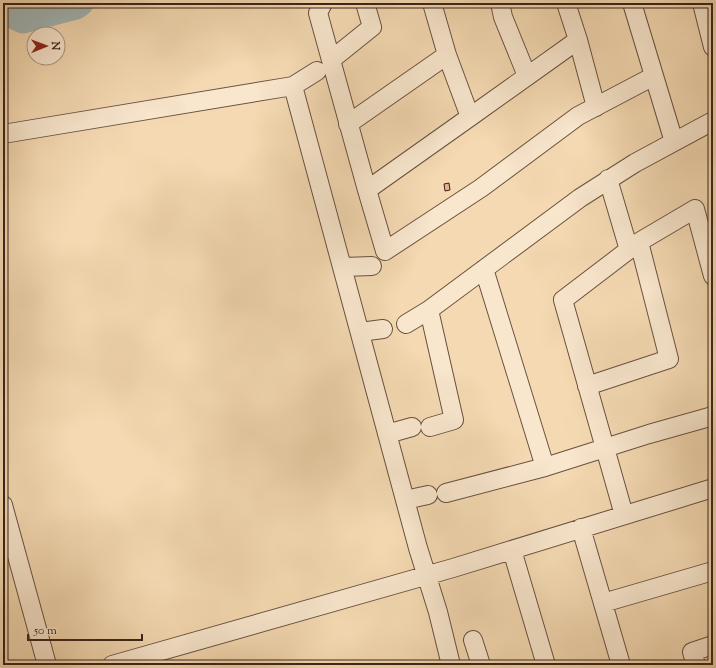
<svg xmlns="http://www.w3.org/2000/svg" width="716" height="668" font-family="'Sorts Mill Goudy',serif">
	<style>
		.lines { fill: none; stroke-linecap: round; stroke-linejoin: round }
		.river { stroke: #a2b7b9; stroke-width: 27 }
		.building { fill: #e6af85; stroke: #3b241a }
		.minor-casing { stroke: #695140; stroke-width: 20 }
		.minor { stroke: #f8e6cd; stroke-width: 18 }
	</style>
	<rect width="100%" height="100%" fill="#f4d9b2"/>
	<filter id="stains"><feTurbulence type="fractalNoise" baseFrequency=".005" numOctaves="4"/><feColorMatrix values="0 0 0 0 .2 0 0 0 0 .09 0 0 0 0 .02 0 0 0 .5 -.17"/></filter>
	<radialGradient id="worn" r=".72"><stop offset=".6" stop-color="#630" stop-opacity="0"/><stop offset="1" stop-color="#630" stop-opacity=".3"/></radialGradient>
	<g class="lines">
		<path class="river" d="M 3,11 L 23,20 L 76,6 L 80,3"/>
	</g>
	<path class="building" d="M 449,183 L 450,190 L 445,191 L 444,184 Z"/>
	<g class="lines">
		<defs>
			<path id="minor" d="M 323,3 L 318,13 L 367,190 L 385,251 L 481,188 L 578,116 L 654,76
				M 432,3 L 447,55 L 470,117
				M 500,3 L 503,17 L 527,76
				M 566,3 L 578,40 L 596,107
				M 632,3 L 674,142
				M 702,3 L 713,47
				M 331,60 L 372,27 L 365,3
				M 293,86 L 418,548 L 438,612 L 451,665
				M 348,124 L 447,55
				M 3,134 L 293,86 L 317,71
				M 608,179 L 629,250
				M 367,190 L 470,117 L 578,40
				M 343,267 L 372,266
				M 484,269 L 545,467
				M 429,310 L 454,420 L 430,427
				M 406,324 L 429,310 L 580,198 L 635,163 L 713,121
				M 360,332 L 383,329
				M 587,386 L 669,359 L 639,242 L 695,209 L 713,276
				M 387,434 L 412,427
				M 446,493 L 545,467 L 649,434 L 713,416
				M 405,500 L 428,495
				M 3,505 L 47,665
				M 624,515 L 563,300 L 639,242
				M 581,528 L 621,665
				M 512,550 L 546,665
				M 603,603 L 713,571
				M 473,640 L 481,665
				M 112,665 L 453,568 L 713,488
				M 696,665 L 692,652 L 713,645"/>
		</defs>
		<use href="#minor" class="minor-casing"/>
		<use href="#minor" class="minor"/>
	</g>
	<rect width="716" height="668" fill="none" stroke="#f4d9b2" stroke-width="16"/>
	<rect x="4" y="4" width="708" height="660" fill="none" stroke="#3b241a" stroke-width="2"/>
	<rect x="8" y="8" width="700" height="652" fill="none" stroke="#3b241a"/>
	<g transform="translate(46 46) rotate(89)"><circle r="19" fill="#f8e6cd" stroke="#ac9885"/>
	<path d="M0-3L7 15L0 10L-7 15Z" fill="#8f2418"/>
	<text y="-6" font-size="11" font-weight="bold" text-anchor="middle" fill="#3b241a">N</text>
	</g>
	<path d="M28 634v6h114v-6" fill="none" stroke="#3b241a" stroke-width="2"/>
	<text x="34" y="634" font-size="12" fill="#3b241a" stroke="#f8e6cd" stroke-width="3" paint-order="stroke">50 m</text>
	<rect width="100%" height="100%" filter="url(#stains)"/>
	<rect width="100%" height="100%" fill="url(#worn)"/>
</svg>
